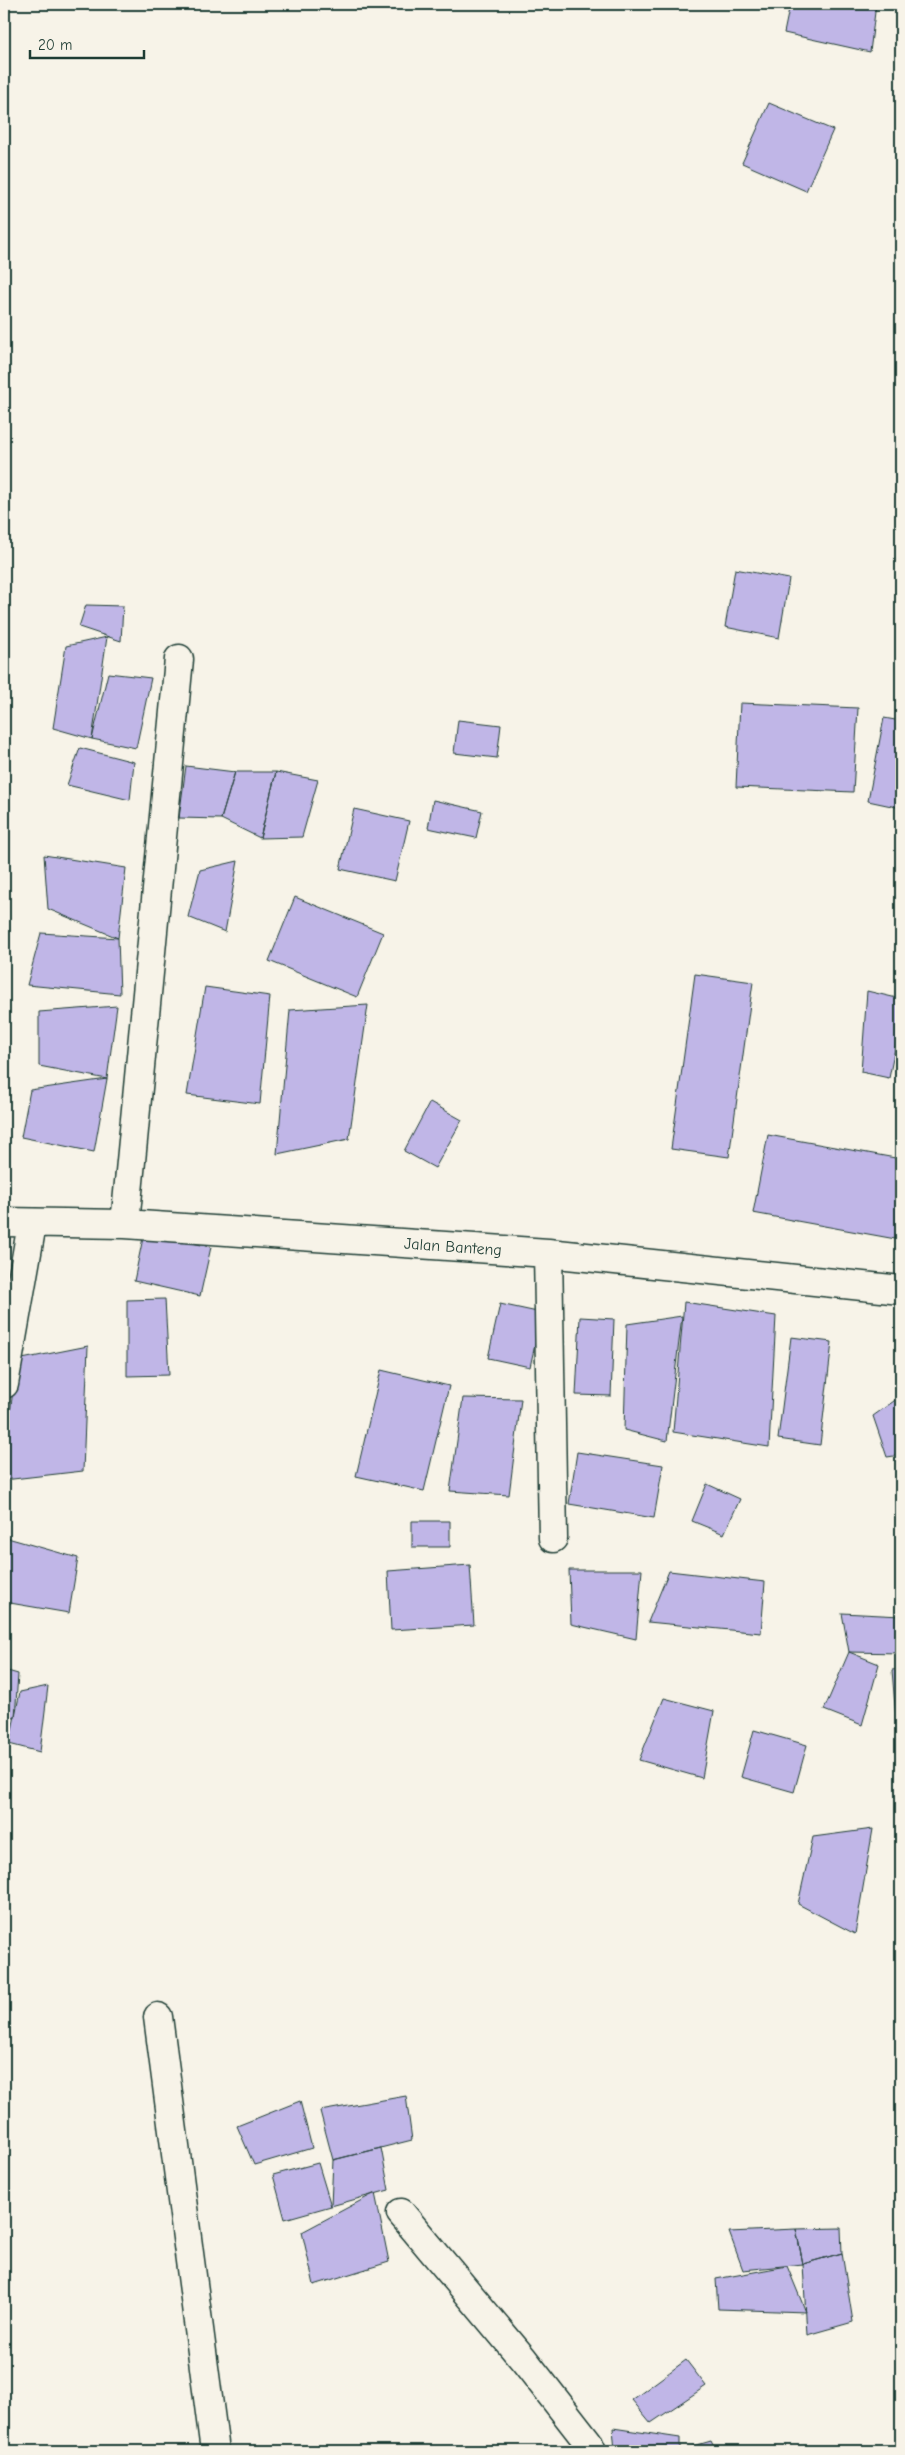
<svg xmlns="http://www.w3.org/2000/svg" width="905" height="2455" font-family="'Comic Neue',sans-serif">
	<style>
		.building { fill: #c0b6e7; stroke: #1f3d34 }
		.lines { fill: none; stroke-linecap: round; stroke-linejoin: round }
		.minor-casing { stroke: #1f3d34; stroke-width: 31 }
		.minor { stroke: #f7f3e8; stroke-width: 28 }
		.labels { text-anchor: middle; stroke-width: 4; stroke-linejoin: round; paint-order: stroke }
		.street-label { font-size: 16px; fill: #1f3d34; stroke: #f7f3e8 }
	</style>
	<rect width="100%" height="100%" fill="#f7f3e8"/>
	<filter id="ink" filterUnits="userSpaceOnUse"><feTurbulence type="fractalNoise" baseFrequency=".02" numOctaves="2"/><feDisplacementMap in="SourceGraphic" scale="10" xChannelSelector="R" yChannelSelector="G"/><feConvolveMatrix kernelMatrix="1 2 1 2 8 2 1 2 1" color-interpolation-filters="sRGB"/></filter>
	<g filter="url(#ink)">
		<path class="building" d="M 790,4 L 876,4 L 870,52 L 784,33 Z
			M 769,103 L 833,130 L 806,191 L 742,163 Z
			M 735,569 L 789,579 L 779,638 L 725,627 Z
			M 86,605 L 123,606 L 121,641 L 79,627 Z
			M 107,637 L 92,739 L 53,728 L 66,646 Z
			M 108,673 L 151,678 L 136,748 L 92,739 Z
			M 740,703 L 858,708 L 853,792 L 736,787 Z
			M 884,718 L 901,721 L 901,808 L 868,801 Z
			M 458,720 L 501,725 L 497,758 L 454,753 Z
			M 80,748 L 134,762 L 130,800 L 67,785 Z
			M 186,766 L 235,772 L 221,819 L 179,818 Z
			M 235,772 L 276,772 L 260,838 L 221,819 Z
			M 276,772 L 318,780 L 302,837 L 260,838 Z
			M 433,800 L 482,811 L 476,838 L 428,828 Z
			M 354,809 L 409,821 L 395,881 L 340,869 Z
			M 44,855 L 126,868 L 118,938 L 48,909 Z
			M 238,861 L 225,932 L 188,917 L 200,870 Z
			M 295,897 L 383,933 L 357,997 L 269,961 Z
			M 41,933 L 118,938 L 120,994 L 27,985 Z
			M 695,974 L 753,982 L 729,1157 L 671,1149 Z
			M 205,987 L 270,996 L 260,1104 L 187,1095 Z
			M 867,991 L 901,999 L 901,1019 L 889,1078 L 861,1072 Z
			M 368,1005 L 349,1139 L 277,1154 L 290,1010 Z
			M 117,1006 L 107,1079 L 39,1066 L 39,1012 Z
			M 107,1079 L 94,1152 L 21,1137 L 30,1090 Z
			M 430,1102 L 462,1120 L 435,1168 L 404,1151 Z
			M 768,1135 L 901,1159 L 901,1240 L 753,1213 Z
			M 144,1233 L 211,1247 L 200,1296 L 134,1281 Z
			M 165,1299 L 169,1375 L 127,1376 L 127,1300 Z
			M 684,1302 L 776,1316 L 769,1447 L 673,1432 Z
			M 500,1304 L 542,1313 L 530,1367 L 488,1358 Z
			M 682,1316 L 667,1441 L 624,1430 L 627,1324 Z
			M 580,1317 L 614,1319 L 611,1396 L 576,1395 Z
			M 791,1337 L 832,1342 L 820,1445 L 778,1439 Z
			M 88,1346 L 83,1471 L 4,1480 L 4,1458 L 17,1360 Z
			M 381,1370 L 449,1386 L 424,1491 L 356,1476 Z
			M 901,1396 L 901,1455 L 887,1457 L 873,1416 Z
			M 463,1398 L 521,1399 L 509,1495 L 450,1491 Z
			M 577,1452 L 663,1465 L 654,1518 L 569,1504 Z
			M 707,1484 L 740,1499 L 724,1534 L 692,1521 Z
			M 412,1521 L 450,1521 L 450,1547 L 412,1547 Z
			M 4,1537 L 78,1558 L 69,1613 L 4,1602 Z
			M 470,1565 L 474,1625 L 391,1630 L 388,1571 Z
			M 569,1570 L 642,1570 L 636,1639 L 571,1624 Z
			M 669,1571 L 765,1582 L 761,1633 L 648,1622 Z
			M 842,1613 L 901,1616 L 901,1653 L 849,1652 Z
			M 849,1652 L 879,1664 L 862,1725 L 824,1710 Z
			M 901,1669 L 901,1730 L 897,1731 L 892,1670 Z
			M 4,1670 L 18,1674 L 15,1718 L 4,1717 Z
			M 48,1686 L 40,1752 L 9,1744 L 20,1692 Z
			M 664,1698 L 714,1711 L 702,1778 L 639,1760 Z
			M 754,1730 L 807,1745 L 794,1792 L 741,1777 Z
			M 873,1829 L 855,1934 L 798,1904 L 813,1837 Z
			M 406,2096 L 412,2140 L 333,2160 L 320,2111 Z
			M 300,2101 L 312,2148 L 254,2165 L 237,2126 Z
			M 381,2148 L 389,2190 L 331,2206 L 333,2160 Z
			M 318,2163 L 331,2206 L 285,2219 L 273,2175 Z
			M 375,2193 L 389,2262 L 314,2285 L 302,2232 Z
			M 841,2228 L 842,2253 L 803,2264 L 796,2229 Z
			M 796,2229 L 803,2264 L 743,2270 L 729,2232 Z
			M 842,2253 L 853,2322 L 807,2335 L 803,2264 Z
			M 787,2266 L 806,2312 L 718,2309 L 716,2279 Z
			M 686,2360 L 706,2386 L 651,2423 L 632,2400 Z
			M 613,2428 L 680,2438 L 680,2451 L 615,2451 Z
			M 711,2441 L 716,2451 L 680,2451 L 680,2450 Z"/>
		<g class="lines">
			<defs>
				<path id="minor" d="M 4,1222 L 125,1224 L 548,1253 L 901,1290
					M 125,1224 L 179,659
					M 548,1253 L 553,1538
					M 4,1384 L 32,1224
					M 158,2017 L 215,2451
					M 401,2213 L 524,2360 L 588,2442 L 592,2451"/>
			</defs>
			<use href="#minor" class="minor-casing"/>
			<use href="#minor" class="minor"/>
		</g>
	</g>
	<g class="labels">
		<g class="street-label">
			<text transform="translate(453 1246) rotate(4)" y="6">Jalan Banteng</text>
		</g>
	</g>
	<rect width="905" height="2455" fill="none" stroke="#f7f3e8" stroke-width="20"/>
	<rect x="10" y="10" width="885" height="2435" fill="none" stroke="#1f3d34" stroke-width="2" filter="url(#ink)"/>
	<path d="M30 50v8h114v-8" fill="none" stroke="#1f3d34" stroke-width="2.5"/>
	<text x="38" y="50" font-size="15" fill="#1f3d34" stroke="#f7f3e8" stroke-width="4" paint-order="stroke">20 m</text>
</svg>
